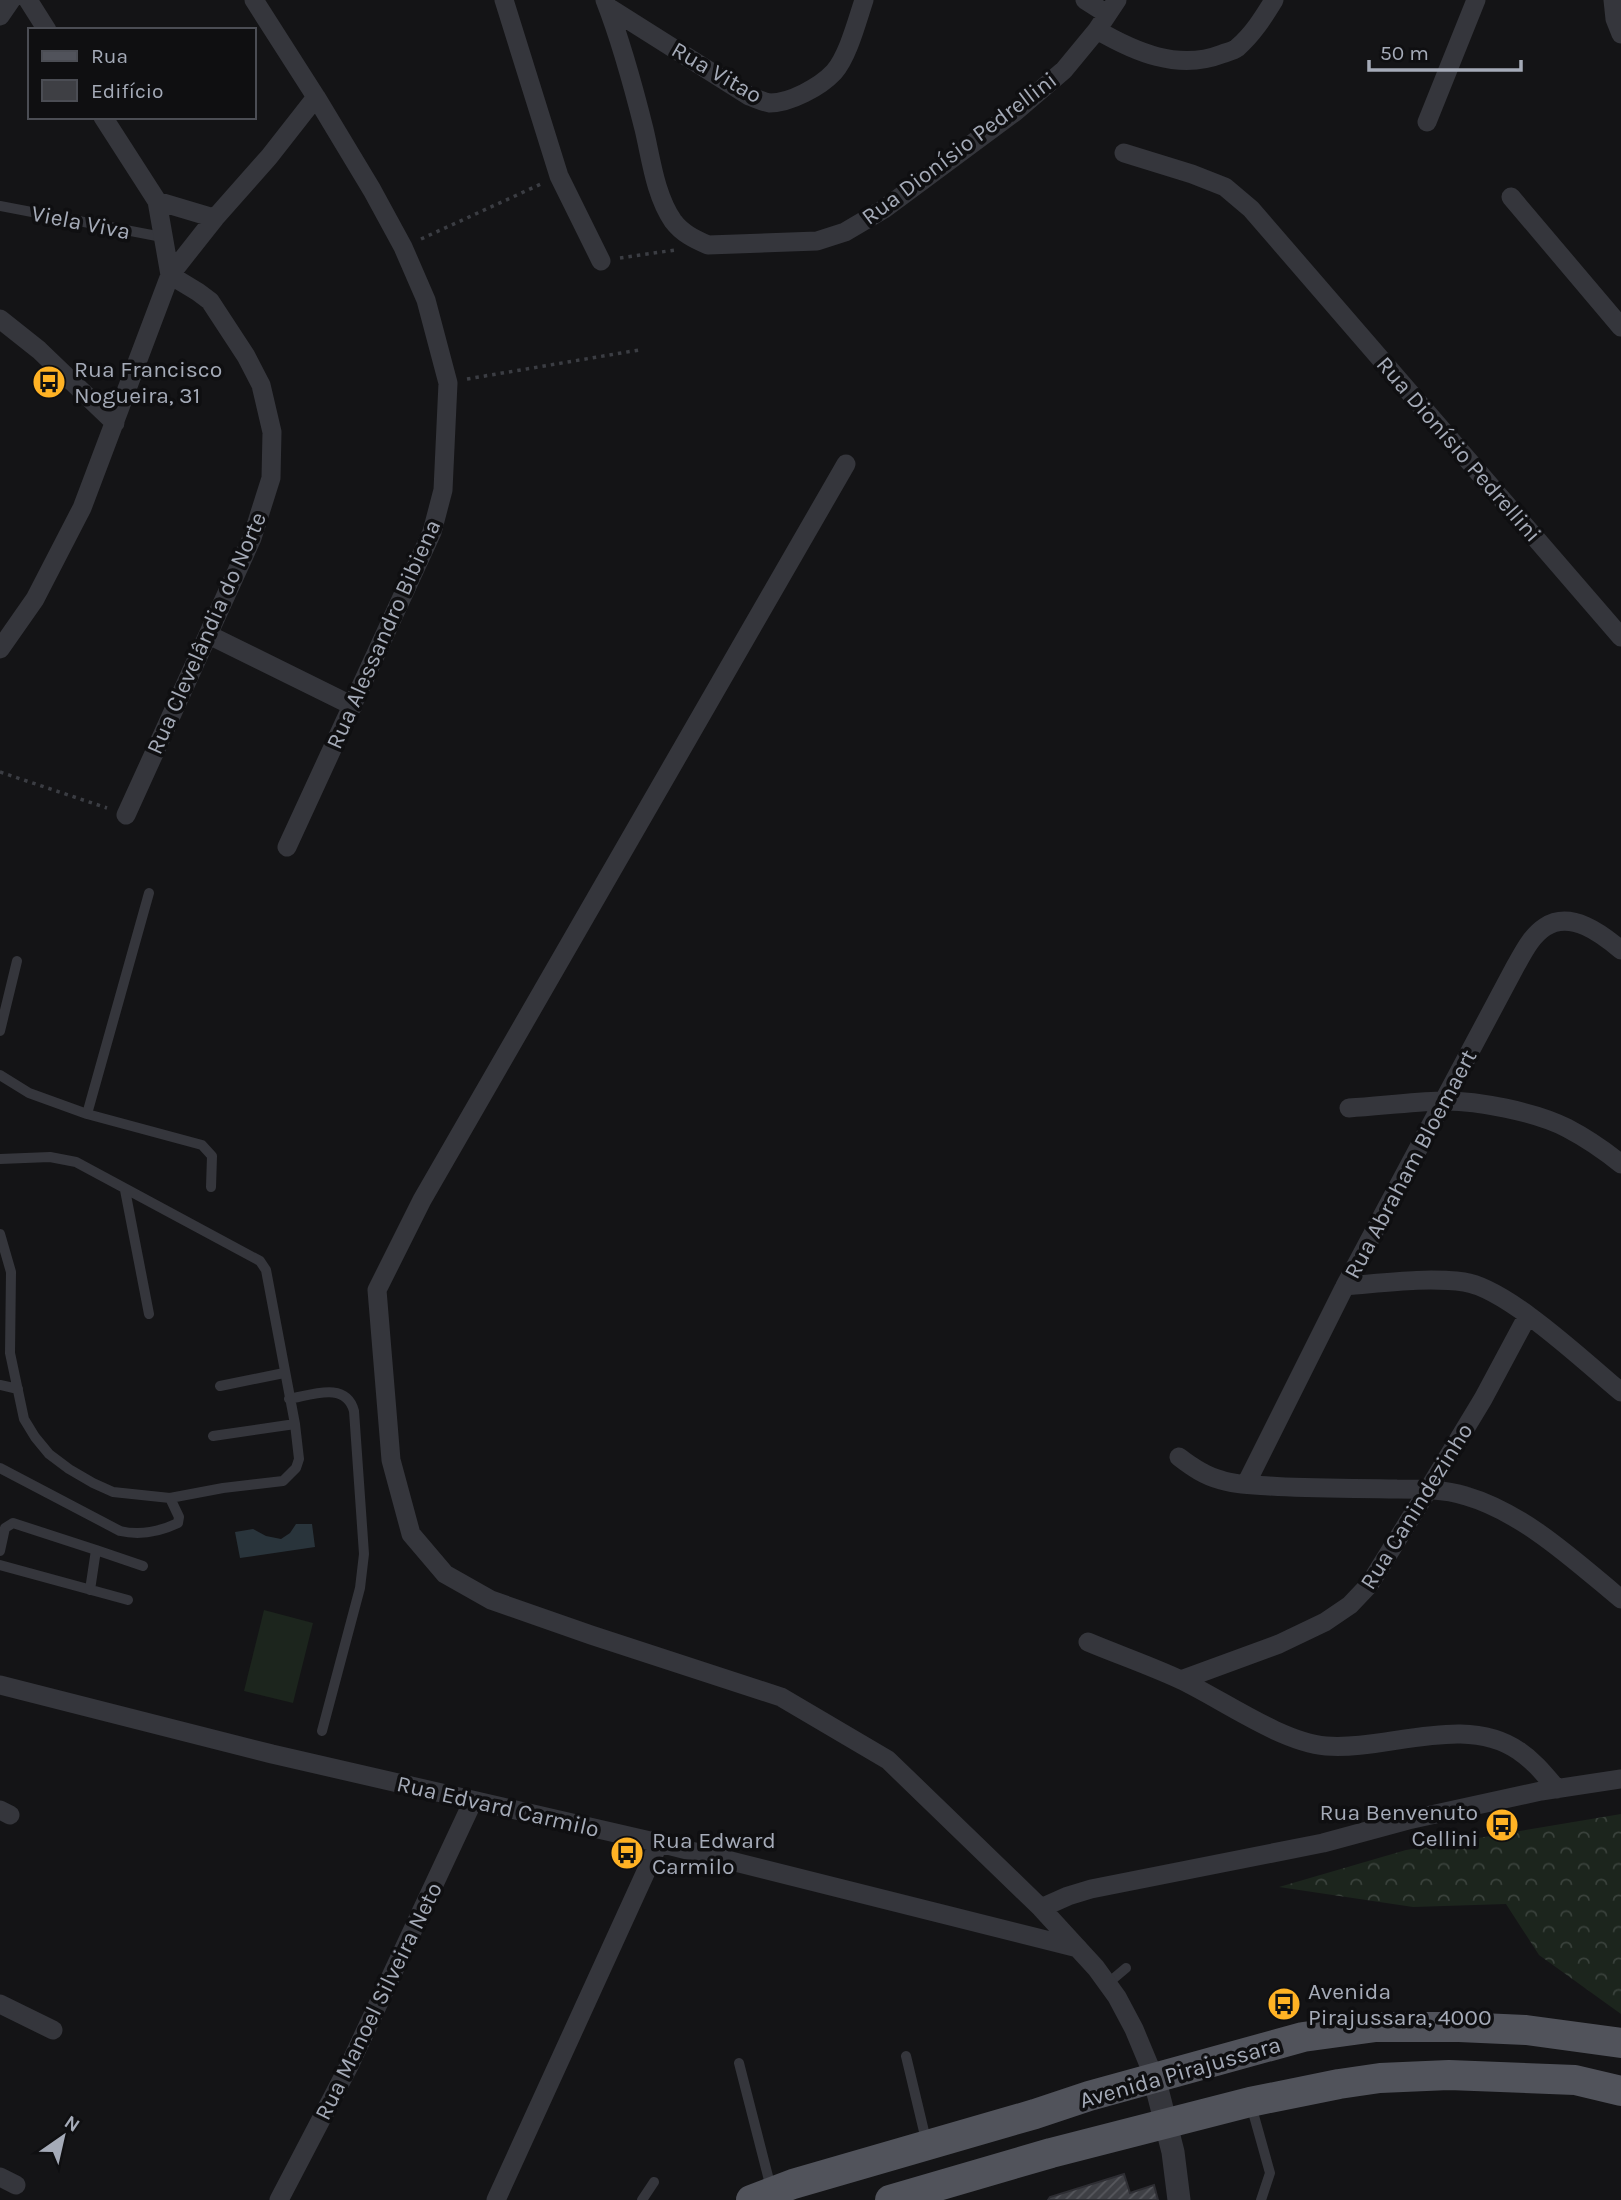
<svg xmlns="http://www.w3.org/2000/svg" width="1621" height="2200" font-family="Karla,sans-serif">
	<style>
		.grass { fill: #1c251d }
		.forest { fill: url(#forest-crowns) }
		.water { fill: #29343b }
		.building { fill: url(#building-hatch); stroke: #2e2e33; stroke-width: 2 }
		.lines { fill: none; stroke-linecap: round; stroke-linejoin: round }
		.path { stroke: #3b3d43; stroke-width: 3.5; stroke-dasharray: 3.5 5; stroke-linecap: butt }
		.service { stroke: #35363c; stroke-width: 10 }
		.minor { stroke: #35363c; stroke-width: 19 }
		.tertiary { stroke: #35363c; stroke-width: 23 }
		.primary { stroke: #51535b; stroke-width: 30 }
		.labels { text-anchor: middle; stroke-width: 7; stroke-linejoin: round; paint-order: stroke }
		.street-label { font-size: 23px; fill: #a5abb8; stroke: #0f0f11 }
		.poi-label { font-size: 23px; fill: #a5abb8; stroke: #0f0f11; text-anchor: start }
	</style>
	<defs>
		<pattern id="forest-crowns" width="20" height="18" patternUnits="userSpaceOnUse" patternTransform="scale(1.75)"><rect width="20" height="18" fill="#1c251d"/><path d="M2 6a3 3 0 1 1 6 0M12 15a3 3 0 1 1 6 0" fill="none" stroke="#3a423c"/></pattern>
		<pattern id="building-hatch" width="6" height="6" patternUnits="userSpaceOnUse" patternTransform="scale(1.75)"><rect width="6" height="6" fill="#3e3f44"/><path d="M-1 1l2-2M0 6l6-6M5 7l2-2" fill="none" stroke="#57585d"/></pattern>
	</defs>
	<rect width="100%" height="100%" fill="#141416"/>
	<path class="grass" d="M 264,1610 L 313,1623 L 293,1703 L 244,1691 Z"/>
	<path class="forest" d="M 1621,1814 L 1621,2014 L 1539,1955 L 1506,1904 L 1413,1907 L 1279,1887 L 1406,1850 Z"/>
	<path class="water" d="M 296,1524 L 312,1524 L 315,1547 L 240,1558 L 235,1532 L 253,1529 L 266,1536 L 281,1539 L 290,1533 Z"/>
	<path class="building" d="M 1124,2174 L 1130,2193 L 1154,2185 L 1158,2200 L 1048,2200 L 1050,2197 Z"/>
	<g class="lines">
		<path class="path" d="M 421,239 L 541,184
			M 620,258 L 675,250
			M 467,379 L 639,350
			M 0,772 L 107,808"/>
		<path class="service" d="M 0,206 L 162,237
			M 0,1031 L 17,961
			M 0,1075 L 29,1093 L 87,1114 L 202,1145 L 212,1156 L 211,1187
			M 87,1114 L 149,893
			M 0,1159 L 50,1157 L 76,1162 L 260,1261 L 266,1270 L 295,1424 L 299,1459 L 296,1468 L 283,1481 L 223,1488 L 170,1498 L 179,1517 L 178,1523 C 159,1532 141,1536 120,1531 L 0,1468
			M 125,1190 L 149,1314
			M 0,1234 L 11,1272 L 10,1353 L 24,1419 L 35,1437 L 49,1454 L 69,1469 L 93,1483 L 113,1492 L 170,1498
			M 0,1385 L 18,1389
			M 220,1386 L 284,1373
			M 289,1399 C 312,1395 346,1381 354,1411 L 364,1554 L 360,1588 L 322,1731
			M 213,1436 L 295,1424
			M 96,1550 L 143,1566
			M 0,1551 L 5,1528 L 13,1523 L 96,1550 L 90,1590
			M 0,1565 L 128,1600
			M 1107,1984 L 1126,1968
			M 906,2056 L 927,2144
			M 739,2063 L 771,2188
			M 1251,2105 L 1270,2173 L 1261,2200
			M 642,2200 L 654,2182"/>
		<path class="minor" d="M 28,0 L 47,30
			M 254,0 L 316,97 L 372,190 L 403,247 L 426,300 L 448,383 L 443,490 L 432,532 L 287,847
			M 504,0 L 559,176 L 601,261
			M 605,0 C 621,41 633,85 644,129 C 651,158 655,195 673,221 C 682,233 694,239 708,245 L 817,241 L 845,232 L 884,209 L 1015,112 L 1064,70 L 1097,30 L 1117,0
			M 1085,0 L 1107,14
			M 1613,0 L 1615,19 L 1621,34
			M 608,7 L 749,96 C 755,98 763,102 770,103 C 790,103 820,87 834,72 C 848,56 857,21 864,0
			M 0,16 L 11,0
			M 1097,30 C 1135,52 1178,71 1222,54 C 1227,52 1233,51 1237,48 C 1253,34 1263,18 1274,0
			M 103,117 L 157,201 L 170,275 L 198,292 L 210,301 L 246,356 L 261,385 L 272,432 L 271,478 L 252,538 L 126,815
			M 1427,122 L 1476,0
			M 1124,153 L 1192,174 L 1225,187 L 1251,209 L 1621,637
			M 1511,197 L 1621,327
			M 157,201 L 214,218
			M 0,319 L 39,350 L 115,423
			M 846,464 L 422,1200 L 377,1290 L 391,1460 L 411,1534 L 445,1574 L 491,1600 L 591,1635 L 781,1697 L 888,1760 L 1041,1908 L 1096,1968 L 1117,1997 L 1134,2029 L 1154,2077
			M 209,635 L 353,706
			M 0,649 L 35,599 L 82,508 L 170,275 L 215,218 L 269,157 L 316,97
			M 1349,1108 C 1380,1106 1411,1102 1441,1101 C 1476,1100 1536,1112 1567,1128 C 1586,1138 1604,1150 1621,1164
			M 1345,1286 C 1384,1283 1425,1277 1464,1282 C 1507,1288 1585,1362 1621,1392
			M 1179,1457 C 1192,1467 1205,1476 1221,1480 C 1236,1485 1253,1485 1269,1486 C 1311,1489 1354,1488 1397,1489 C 1420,1489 1444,1489 1466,1496 C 1524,1513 1575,1561 1621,1599
			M 1246,1484 L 1345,1286 L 1515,967 C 1523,953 1531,936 1545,927 C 1571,910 1602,934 1621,950
			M 1088,1642 C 1119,1655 1151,1666 1181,1680 C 1223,1700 1281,1742 1326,1746 C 1386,1751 1465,1713 1519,1751 C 1534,1761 1545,1775 1557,1789
			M 1181,1680 L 1279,1644 L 1325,1622 L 1350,1605 L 1369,1585 L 1428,1490 L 1483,1399 L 1528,1315
			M 0,1685 L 272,1754 L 659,1843 L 1078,1948
			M 0,1810 L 10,1815
			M 1041,1908 L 1068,1896 L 1091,1889 L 1323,1843 L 1408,1820 L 1541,1791 L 1621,1779
			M 0,2004 L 53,2030
			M 0,2177 L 16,2185
			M 279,2200 L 350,2064 L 473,1801
			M 496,2200 L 659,1843"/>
		<path class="tertiary" d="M 1154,2077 L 1173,2152 L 1179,2200"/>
		<path class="primary" d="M 751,2200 L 793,2184 L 1035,2114 L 1089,2096 L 1303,2037 L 1376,2027 L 1459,2027 L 1526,2030 L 1621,2043
			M 890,2200 L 1051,2153 L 1250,2102 L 1339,2084 L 1380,2078 L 1449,2075 L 1575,2080 L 1621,2091"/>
	</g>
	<defs>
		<symbol id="bus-disc" viewBox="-11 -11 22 22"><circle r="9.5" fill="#ffb224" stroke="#0f0f11"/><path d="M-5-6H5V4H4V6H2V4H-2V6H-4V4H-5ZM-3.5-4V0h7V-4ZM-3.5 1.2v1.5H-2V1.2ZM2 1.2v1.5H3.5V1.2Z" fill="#111"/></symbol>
	</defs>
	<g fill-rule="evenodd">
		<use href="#bus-disc" x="30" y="363" width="38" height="38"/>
		<use href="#bus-disc" x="1483" y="1806" width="38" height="38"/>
		<use href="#bus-disc" x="608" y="1834" width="38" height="38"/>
		<use href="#bus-disc" x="1265" y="1985" width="38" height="38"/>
	</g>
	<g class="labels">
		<g class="street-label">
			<text transform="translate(717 72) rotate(30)" y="8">Rua Vitao</text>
			<text transform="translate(959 148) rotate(-37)" y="8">Rua Dionísio Pedrellini</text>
			<text transform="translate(81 222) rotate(11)" y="8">Viela Viva</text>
			<text transform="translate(1459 449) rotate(49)" y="8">Rua Dionísio Pedrellini</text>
			<text transform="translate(206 633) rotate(-66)" y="8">Rua Clevelândia do Norte</text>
			<text transform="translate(383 634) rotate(-66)" y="8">Rua Alessandro Bibiena</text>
			<text transform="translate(1410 1164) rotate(-62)" y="8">Rua Abraham Bloemaert</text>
			<text transform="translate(1416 1506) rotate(-58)" y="8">Rua Canindezinho</text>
			<text transform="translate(498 1806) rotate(13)" y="8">Rua Edvard Carmilo</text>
			<text transform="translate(378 2001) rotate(-64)" y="8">Rua Manoel Silveira Neto</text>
			<text transform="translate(1180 2072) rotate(-16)" y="8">Avenida Pirajussara</text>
		</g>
		<g class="poi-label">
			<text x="74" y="377">Rua Francisco<tspan x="74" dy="26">Nogueira, 31</tspan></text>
			<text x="1478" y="1820" text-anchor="end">Rua Benvenuto<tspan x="1478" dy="26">Cellini</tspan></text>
			<text x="652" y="1848">Rua Edward<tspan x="652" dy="26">Carmilo</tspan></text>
			<text x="1308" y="1999">Avenida<tspan x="1308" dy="26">Pirajussara, 4000</tspan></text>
		</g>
	</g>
	<rect x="28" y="28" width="228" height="91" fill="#0f0f11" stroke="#4b4d54" stroke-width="2"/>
	<rect x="42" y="51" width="35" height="10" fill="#51535b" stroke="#4b4d54" stroke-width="2"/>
	<text x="91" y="63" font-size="21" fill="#a5abb8">Rua</text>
	<rect x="42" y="80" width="35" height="21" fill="#3e3f44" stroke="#4b4d54" stroke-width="2"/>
	<text x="91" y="98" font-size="21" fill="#a5abb8">Edifício</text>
	<g transform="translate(63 2137) rotate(34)" stroke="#0f0f11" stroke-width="5" paint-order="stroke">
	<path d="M0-5L12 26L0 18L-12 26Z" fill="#a5abb8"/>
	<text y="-10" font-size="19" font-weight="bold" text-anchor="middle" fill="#a5abb8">N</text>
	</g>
	<path d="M1369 60v10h152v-10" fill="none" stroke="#a5abb8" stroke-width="3.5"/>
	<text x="1380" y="60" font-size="21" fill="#a5abb8" stroke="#0f0f11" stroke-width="5" paint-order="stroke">50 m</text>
</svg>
